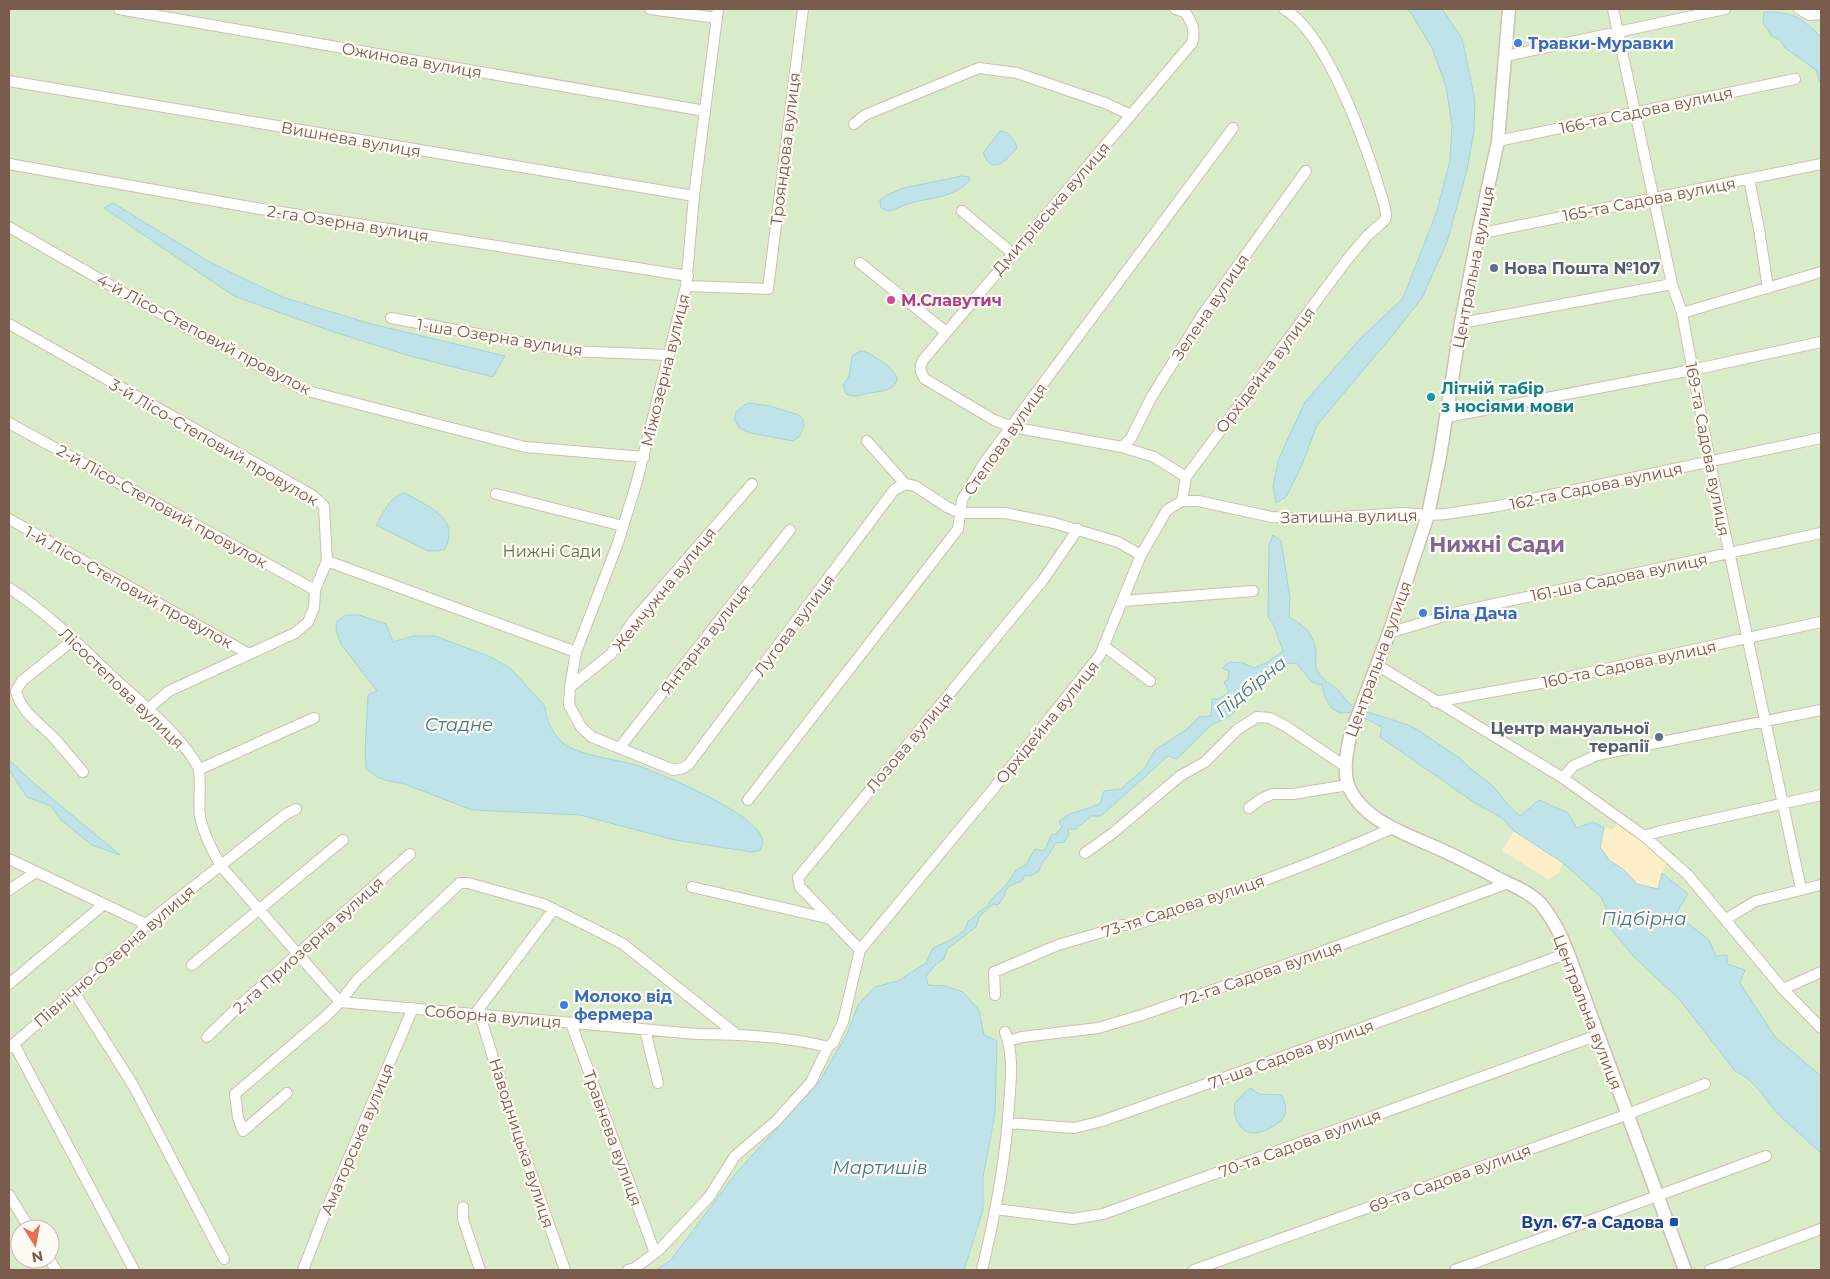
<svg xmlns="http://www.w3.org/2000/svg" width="1830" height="1279" font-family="Montserrat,sans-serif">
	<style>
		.green { fill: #d8ecc9; fill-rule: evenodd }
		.sand { fill: #fcefc7 }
		.water { fill: #bfe3e8; stroke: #a5d3da }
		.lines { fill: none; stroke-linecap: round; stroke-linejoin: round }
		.minor-casing { stroke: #d1beb0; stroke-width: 12 }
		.tertiary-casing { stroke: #d1beb0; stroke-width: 15 }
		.minor { stroke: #fff; stroke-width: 10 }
		.tertiary { stroke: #fff; stroke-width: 12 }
		.shop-dot { fill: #3f7fe0; stroke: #fffaf3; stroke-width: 2 }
		.service-dot { fill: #5c6f8a; stroke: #fffaf3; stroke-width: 2 }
		.hotel-dot { fill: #d1479c; stroke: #fffaf3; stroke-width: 2 }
		.culture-dot { fill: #0f9aa8; stroke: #fffaf3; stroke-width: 2 }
		.transit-dot { fill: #1a4fb4; stroke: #fffaf3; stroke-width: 2 }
		.labels { text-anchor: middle; stroke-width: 4.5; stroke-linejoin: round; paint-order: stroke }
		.shop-label { font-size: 16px; font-weight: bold; fill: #366cbe; stroke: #fffaf3; text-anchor: start }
		.street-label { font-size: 16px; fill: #7a5c4d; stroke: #fffaf3 }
		.service-label { font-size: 16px; font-weight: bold; fill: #4e5e75; stroke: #fffaf3; text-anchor: start }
		.hotel-label { font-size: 16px; font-weight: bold; fill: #b23c85; stroke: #fffaf3; text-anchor: start }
		.culture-label { font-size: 16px; font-weight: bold; fill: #0d838f; stroke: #fffaf3; text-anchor: start }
		.park-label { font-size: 16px; fill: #537a41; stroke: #fffaf3 }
		.transit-label { font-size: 16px; font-weight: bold; fill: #164399; stroke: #fffaf3; text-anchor: end }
		.water-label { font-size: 18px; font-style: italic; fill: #437c86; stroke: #fffaf3 }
		.district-label { font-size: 21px; font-weight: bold; fill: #846695; stroke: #fffaf3 }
	</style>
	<rect width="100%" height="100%" fill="#fdf6ec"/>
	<path class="green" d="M 9,9 L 1821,9 L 1821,1270 L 964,1270 L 983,1210 L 983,1177 L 995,1113 L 979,1010 L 963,992 L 945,986 L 875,987 L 858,1005 L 847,1034 L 819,1082 L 736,1173 L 671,1260 L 656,1270 L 9,1270 ZM 20,1229 L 50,1229 L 50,1259 L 20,1259 Z"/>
	<path class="sand" d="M 1622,821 L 1669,859 L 1662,873 L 1658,889 L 1637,884 L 1623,869 L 1610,861 L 1600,846 L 1604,828 L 1613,829 Z
		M 1514,831 L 1563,863 L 1558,874 L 1548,879 L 1502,851 Z"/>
	<path class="water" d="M 1406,9 L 1442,9 L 1462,38 L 1475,101 L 1474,131 L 1467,170 L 1447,242 L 1422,298 L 1392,336 L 1317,425 L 1301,467 L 1286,497 L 1276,503 L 1273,485 L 1279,458 L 1305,402 L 1360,339 L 1403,298 L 1437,211 L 1450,160 L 1452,126 L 1446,86 L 1432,48 L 1411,13 Z
		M 1764,12 C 1793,12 1801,17 1821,37 L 1821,85 L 1816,70 L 1785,48 L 1780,40 L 1772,36 L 1763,24 Z
		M 1002,131 C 1010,132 1015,141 1017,148 C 1006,160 993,177 983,153 L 999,132 Z
		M 962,176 L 969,177 L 970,180 C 954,198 932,197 911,203 C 903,205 897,209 889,211 L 881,208 L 880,200 L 887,195 L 903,188 Z
		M 113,203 L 213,264 L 285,298 L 368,323 L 505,356 L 493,377 L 410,356 L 331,331 L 234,296 L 104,208 Z
		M 860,351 C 868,351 874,357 881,361 C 891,367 907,381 888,389 C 882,392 875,392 869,393 C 860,395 855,398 846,394 L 843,385 L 849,376 L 852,356 Z
		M 749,403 L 770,406 L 799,415 C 807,421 803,429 800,436 L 793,441 L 750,433 L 740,428 L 734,420 L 736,412 L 744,405 Z
		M 405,493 C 427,506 461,518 445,549 L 438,551 L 428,551 L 376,525 C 383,514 391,494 405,493 Z
		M 1273,535 L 1281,541 L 1290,597 L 1289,617 C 1305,626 1316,635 1316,656 C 1316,660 1315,664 1316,668 C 1321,680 1328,682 1338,690 C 1343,695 1347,702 1353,707 L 1408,725 L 1418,730 L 1461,759 L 1470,768 L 1493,786 L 1509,806 L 1520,816 L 1539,800 L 1568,813 L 1577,828 L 1593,822 L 1604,828 L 1600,847 L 1610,861 L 1623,869 L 1637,884 L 1658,889 L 1662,873 L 1688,894 L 1676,914 L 1709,940 L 1716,956 L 1727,955 L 1727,964 L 1745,970 L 1740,983 L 1775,1037 L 1821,1076 L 1821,1153 C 1808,1141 1794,1129 1781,1117 C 1766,1101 1755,1080 1735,1071 L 1680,1000 L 1635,958 L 1610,928 L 1611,920 L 1601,897 L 1563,863 L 1514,831 L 1502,818 L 1475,803 L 1380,737 L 1382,727 C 1372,722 1363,717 1353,713 C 1349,712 1345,713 1341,713 C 1328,710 1324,696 1322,685 L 1312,682 L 1296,663 L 1283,664 L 1229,717 L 1211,725 L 1177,759 L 1168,756 L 1101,816 L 1091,816 L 1076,829 L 1068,829 L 1069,835 L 1064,842 L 1055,843 C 1051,855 1043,858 1039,871 L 1030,876 L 1025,875 L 1022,881 L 1009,886 L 1005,891 L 1005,895 L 998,905 L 993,904 L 979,917 L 976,927 L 947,949 L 944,959 L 935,965 L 926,976 L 928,985 L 945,986 L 963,992 L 979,1010 L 984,1035 L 997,1041 L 995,1113 L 983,1177 L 983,1210 L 964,1270 L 656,1270 L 671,1260 L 736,1173 L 819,1082 L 847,1034 L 858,1005 L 875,987 L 898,981 L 926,963 L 933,948 L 951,940 L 965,930 L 968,921 C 976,918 978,910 987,907 L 990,901 L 1007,884 L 1016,870 L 1026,865 L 1035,849 L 1043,851 L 1046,848 L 1051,835 L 1056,834 L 1062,827 L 1059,821 L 1070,814 L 1100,804 L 1104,791 L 1121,789 L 1145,768 L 1155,750 L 1187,729 L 1199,717 L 1211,716 L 1212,699 L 1219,699 L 1229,692 L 1224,682 L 1228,680 L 1229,671 L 1222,668 L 1230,662 L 1243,663 L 1254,668 L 1268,662 L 1283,651 L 1274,626 L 1268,617 L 1269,546 Z
		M 346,615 L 359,615 L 386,624 L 393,642 L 413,636 L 435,636 L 491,657 L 510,668 L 545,706 C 545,720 556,740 569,747 C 590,757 614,759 636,765 C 662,774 756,813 762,839 C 764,843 762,846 760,850 L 752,852 L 675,840 L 580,815 L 472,810 L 402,783 L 388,781 L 377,777 L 366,769 L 365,752 L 368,695 L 377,691 L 341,644 L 336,630 L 337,621 Z
		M 9,760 C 44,794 83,823 120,855 L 92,845 L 62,821 L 51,806 L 27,797 L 9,770 Z
		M 1250,1088 L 1259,1094 L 1282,1095 C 1284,1100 1287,1108 1285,1114 C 1282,1124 1262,1134 1252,1133 C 1239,1132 1231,1114 1236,1102 C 1239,1097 1246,1092 1250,1088 Z"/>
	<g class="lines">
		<defs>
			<path id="minor" d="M 119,9 L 705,111
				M 650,9 L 717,18
				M 718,9 L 694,196 L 686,286 L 637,481 L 618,543 L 576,652 L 570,687 L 569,705 L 581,727 L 592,737 L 674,770 L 683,768 L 689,764 L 894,490 L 905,484
				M 1175,9 L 1185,12 C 1192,23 1196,30 1192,43 L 923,360 C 919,368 920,372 925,379 L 994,420 L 1012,427 L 1122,447 L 1154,457 L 1186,477
				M 1613,9 L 1672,284 L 1682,313 L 1710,462 L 1801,889
				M 1799,9 L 1810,15 L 1821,14
				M 1506,56 L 1725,9
				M 9,81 L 694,196
				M 854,124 L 865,115 L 979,68 L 1017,73 L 1105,103 L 1131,115
				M 1498,141 L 1795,79
				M 9,164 L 255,208 L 688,276
				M 1749,179 L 1759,229 L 1768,288
				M 962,211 L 1012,253
				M 9,227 L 136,300 L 304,390 L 525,447 L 644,457
				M 1478,234 L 1821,164
				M 860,263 L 946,332
				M 686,286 L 768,289 L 803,9
				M 1682,313 L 1821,272
				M 391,318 L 570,351 L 669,355
				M 1461,323 L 1672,284
				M 9,324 L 312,495 L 324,506 L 327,561 L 315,590 L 314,608 L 308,622 L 295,633 L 169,691 L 148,709
				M 1447,417 L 1692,370 L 1821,342
				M 9,423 L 315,590
				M 867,441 L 905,484 L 915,486 L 947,507 L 960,513 L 1005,513 L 1054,523 L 1118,542 L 1141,555
				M 1122,447 L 1131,438 L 1151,398 L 1203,314 L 1306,171
				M 496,494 L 623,526
				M 1182,501 L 1186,477 L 1346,261 L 1367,236 L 1385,220 L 1386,215 C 1385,202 1379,190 1376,178 C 1362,135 1324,30 1284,9
				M 9,519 L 249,654
				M 327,561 L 576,652
				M 9,588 C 48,613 81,647 115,679 C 140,701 183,738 198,767 C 202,775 198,804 200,816 C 203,833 212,849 220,865 L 340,1002 L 696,1034 C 740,1034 785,1036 828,1047
				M 1123,601 L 1253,591
				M 1389,633 L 1458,612 L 1821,533
				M 73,640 L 22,681 L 16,691 C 21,713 41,724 55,739 C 64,750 74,761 83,772
				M 1104,646 L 1150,681
				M 1377,665 L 1563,778 L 1644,836 L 1688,875 L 1783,989 L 1821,1028
				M 570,687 L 611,654 L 633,621 L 752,484
				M 1435,702 L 1541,683 L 1821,622
				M 620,747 L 790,530
				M 200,769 L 314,718
				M 1563,778 L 1573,766 L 1597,755 L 1821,710
				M 748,800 L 958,529 L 962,500 L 984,463 L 1233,128
				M 1249,808 L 1261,799 L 1272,794 L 1293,794 L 1348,785
				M 1644,836 L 1661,831 L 1821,795
				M 1085,853 L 1113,833 L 1180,776 L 1205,762 L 1238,729 L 1257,717 L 1270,718 L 1287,727 L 1346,767
				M 9,859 L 146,924
				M 692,887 L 831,919
				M 9,890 L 36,872
				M 1726,919 L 1756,901 L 1821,885
				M 860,950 L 800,887 L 798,878 L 1043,580 L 1078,529
				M 192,965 L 343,840
				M 9,984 L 104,904
				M 1783,989 L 1821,972
				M 74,992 L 133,1085 L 224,1259
				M 995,995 L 994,972 L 1058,945 L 1109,930 L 1122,925 L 1134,925 C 1222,897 1308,866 1393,828
				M 475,1014 L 554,909
				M 480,1015 L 510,1113 L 565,1270
				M 571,1023 L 655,1253
				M 645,1030 L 658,1083
				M 207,1037 L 238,1007 L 410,854
				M 1008,1041 L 1022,1037 L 1098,1028 L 1142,1015 L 1313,955 L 1508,883
				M 14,1044 L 134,1270
				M 9,1048 L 135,939 L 146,924 L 286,814 L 296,809
				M 287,1093 L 243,1131 L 238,1118 L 235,1094 L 326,1016 L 340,1002 L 357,980 L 460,883 L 468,883 L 543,904 L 592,928 L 623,944 L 736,1034
				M 1008,1123 L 1074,1128 L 1102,1121 L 1260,1065 L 1568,953
				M 9,1195 L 30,1229
				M 463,1207 L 463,1219 L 480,1270
				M 996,1209 L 1073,1219 L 1103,1214 L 1598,1035
				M 49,1259 L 56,1270
				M 303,1270 L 325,1213 L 413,1008
				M 628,1270 L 635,1268 L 659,1250 L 709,1197 L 735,1156 L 776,1121 L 811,1082 L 828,1047 L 833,1043 L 843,1022 L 860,950 L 990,793 L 1100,655 L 1141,555 L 1167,510 L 1182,501 L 1198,501 L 1272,517 L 1307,519 L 1403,513 L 1428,515 L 1446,514 L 1498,506 L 1821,438
				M 982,1270 C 995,1216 1006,1160 1009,1104 C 1011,1078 1014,1057 1005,1032
				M 1194,1270 L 1623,1116 L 1705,1084
				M 1455,1270 L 1766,1156
				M 1710,1270 L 1821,1229"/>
			<path id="tertiary" d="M 1509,9 L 1498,141 L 1478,234 L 1461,323 L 1440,456 L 1428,515 L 1389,633 L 1350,736 C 1347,751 1343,769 1348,785 C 1363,823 1413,836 1446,852 C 1465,861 1483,870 1501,880 C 1514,886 1529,892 1540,903 C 1553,918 1561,935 1568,953 L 1685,1270"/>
		</defs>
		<use href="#minor" class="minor-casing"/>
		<use href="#tertiary" class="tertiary-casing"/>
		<use href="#minor" class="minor"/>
		<use href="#tertiary" class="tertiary"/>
	</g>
	<g class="shop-dot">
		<circle cx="1518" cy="43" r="5"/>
		<circle cx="1423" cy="613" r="5"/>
		<circle cx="564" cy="1005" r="5"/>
	</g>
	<g class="service-dot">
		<circle cx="1494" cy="268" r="5"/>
		<circle cx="1659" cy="737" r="5"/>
	</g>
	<circle class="hotel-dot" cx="891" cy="300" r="5"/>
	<circle class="culture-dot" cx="1431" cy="397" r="5"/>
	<rect class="transit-dot" x="1669" y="1217" width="10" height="10" rx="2.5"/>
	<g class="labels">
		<g class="shop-label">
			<text x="1528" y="49">Травки-Муравки</text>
			<text x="1433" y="619">Біла Дача</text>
			<text x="574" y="1002">Молоко від<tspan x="574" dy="18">фермера</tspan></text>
		</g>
		<g class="street-label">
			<text transform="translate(412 60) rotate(10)" y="6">Ожинова вулиця</text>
			<text transform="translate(1646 110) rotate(-12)" y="6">166-та Садова вулиця</text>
			<text transform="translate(351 139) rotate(10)" y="6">Вишнева вулиця</text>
			<text transform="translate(785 149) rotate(-83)" y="6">Трояндова вулиця</text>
			<text transform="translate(1649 199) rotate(-11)" y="6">165-та Садова вулиця</text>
			<text transform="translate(1051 208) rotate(-49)" y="6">Дмитрівська вулиця</text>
			<text transform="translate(348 223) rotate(9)" y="6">2-га Озерна вулиця</text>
			<text transform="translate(1473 267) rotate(-79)" y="6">Центральна вулиця</text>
			<text transform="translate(1210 307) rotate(-56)" y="6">Зелена вулиця</text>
			<text transform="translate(204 334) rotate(28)" y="6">4-й Лісо-Степовий провулок</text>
			<text transform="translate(500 337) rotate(9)" y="6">1-ша Озерна вулиця</text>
			<text transform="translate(665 370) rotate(-76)" y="6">Міжозерна вулиця</text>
			<text transform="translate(1265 370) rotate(-53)" y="6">Орхідейна вулиця</text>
			<text transform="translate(1005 439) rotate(-55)" y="6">Степова вулиця</text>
			<text transform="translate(214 442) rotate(30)" y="6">3-й Лісо-Степовий провулок</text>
			<text transform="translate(1708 449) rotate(79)" y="6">169-та Садова вулиця</text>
			<text transform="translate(1596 486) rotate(-12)" y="6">162-га Садова вулиця</text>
			<text transform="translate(162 506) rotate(29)" y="6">2-й Лісо-Степовий провулок</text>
			<text transform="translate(1349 516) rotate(-1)" y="6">Затишна вулиця</text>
			<text transform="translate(1619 577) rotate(-12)" y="6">161-ша Садова вулиця</text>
			<text transform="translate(129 587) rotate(29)" y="6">1-й Лісо-Степовий провулок</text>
			<text transform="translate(664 589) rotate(-51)" y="6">Жемчужна вулиця</text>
			<text transform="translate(794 625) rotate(-53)" y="6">Лугова вулиця</text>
			<text transform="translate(705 639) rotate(-52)" y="6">Янтарна вулиця</text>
			<text transform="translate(1378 659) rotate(-70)" y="6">Центральна вулиця</text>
			<text transform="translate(1629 664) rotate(-12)" y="6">160-та Садова вулиця</text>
			<text transform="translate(122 688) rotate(44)" y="6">Лісостепова вулиця</text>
			<text transform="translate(1047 722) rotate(-51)" y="6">Орхідейна вулиця</text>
			<text transform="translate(909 742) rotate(-50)" y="6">Лозова вулиця</text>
			<text transform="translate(1183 906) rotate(-18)" y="6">73-тя Садова вулиця</text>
			<text transform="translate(308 945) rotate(-42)" y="6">2-га Приозерна вулиця</text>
			<text transform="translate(114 956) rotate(-41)" y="6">Північно-Озерна вулиця</text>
			<text transform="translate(1261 973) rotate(-19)" y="6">72-га Садова вулиця</text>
			<text transform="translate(1588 1012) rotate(69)" y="6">Центральна вулиця</text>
			<text transform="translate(493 1016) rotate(5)" y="6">Соборна вулиця</text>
			<text transform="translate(1291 1054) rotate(-20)" y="6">71-ша Садова вулиця</text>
			<text transform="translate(613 1138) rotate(70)" y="6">Травнева вулиця</text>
			<text transform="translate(357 1139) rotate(-67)" y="6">Аматорська вулиця</text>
			<text transform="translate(522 1143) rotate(72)" y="6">Наводницька вулиця</text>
			<text transform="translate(1300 1143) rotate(-20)" y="6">70-та Садова вулиця</text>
			<text transform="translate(1450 1178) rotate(-20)" y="6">69-та Садова вулиця</text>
		</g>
		<g class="service-label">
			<text x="1504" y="274">Нова Пошта №107</text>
			<text x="1649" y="734" text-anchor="end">Центр мануальної<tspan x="1649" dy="18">терапії</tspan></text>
		</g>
		<g class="hotel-label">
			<text x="901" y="306">М.Славутич</text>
		</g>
		<g class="culture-label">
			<text x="1441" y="394">Літній табір<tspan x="1441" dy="18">з носіями мови</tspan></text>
		</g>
		<g class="park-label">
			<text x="552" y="557">Нижні Сади</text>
		</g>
		<g class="transit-label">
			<text x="1664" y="1228">Вул. 67-а Садова</text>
		</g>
		<g class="water-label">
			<text transform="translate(1251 687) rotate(-39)" y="6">Підбірна</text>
			<text x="459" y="731">Стадне</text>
			<text x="1644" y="925">Підбірна</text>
			<text x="880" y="1174">Мартишів</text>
		</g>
		<g class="district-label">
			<text x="1497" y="552">Нижні Сади</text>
		</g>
	</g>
	<rect width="1830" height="1279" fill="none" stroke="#7a5c4d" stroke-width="20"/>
	<g transform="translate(35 1244) rotate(169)"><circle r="24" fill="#fffaf3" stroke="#cabbb1"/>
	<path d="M0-4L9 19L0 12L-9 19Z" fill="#e76f51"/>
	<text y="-8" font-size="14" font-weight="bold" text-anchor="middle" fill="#7a5c4d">N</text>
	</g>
</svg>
